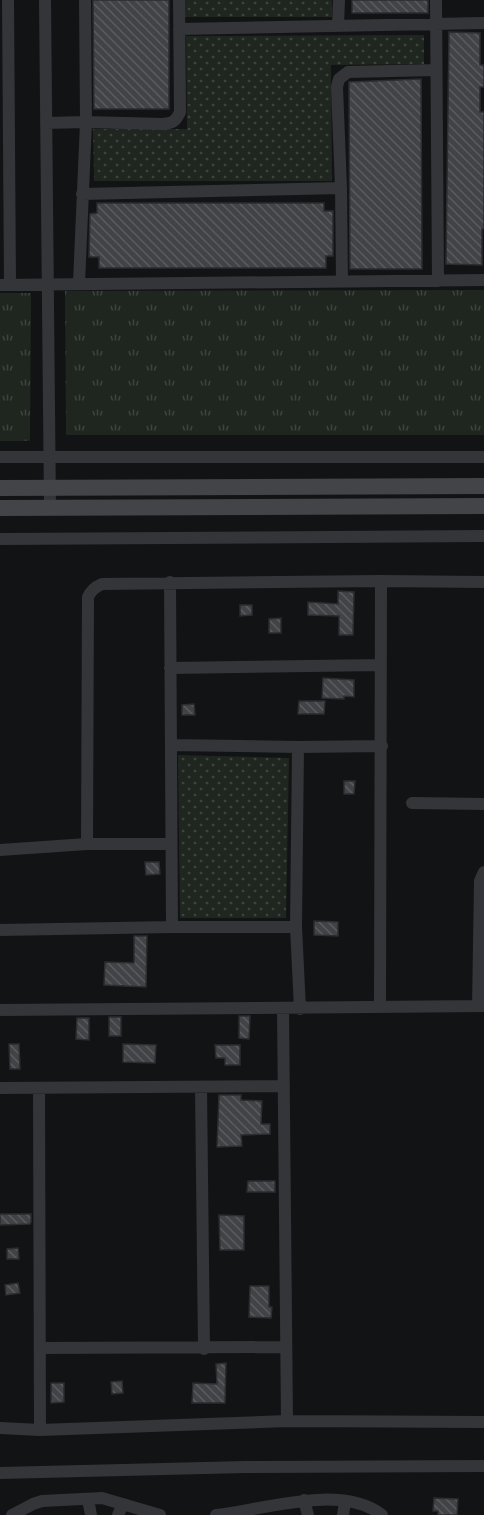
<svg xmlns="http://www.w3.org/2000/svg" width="484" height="1515" font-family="Arial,sans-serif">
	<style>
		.grass { fill: url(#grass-tufts) }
		.park { fill: url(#park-dots) }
		.building { fill: url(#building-back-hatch); stroke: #2d2d30; stroke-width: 1.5 }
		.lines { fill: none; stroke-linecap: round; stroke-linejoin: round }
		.street { stroke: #343538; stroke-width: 12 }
		.secondary { stroke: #424448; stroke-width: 16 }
	</style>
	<defs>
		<pattern id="grass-tufts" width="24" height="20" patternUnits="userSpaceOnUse" patternTransform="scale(1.5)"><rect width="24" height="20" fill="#1f261f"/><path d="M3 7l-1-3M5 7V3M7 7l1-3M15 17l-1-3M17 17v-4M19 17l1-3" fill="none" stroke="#3d433d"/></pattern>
		<pattern id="park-dots" width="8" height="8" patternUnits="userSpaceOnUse" patternTransform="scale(1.5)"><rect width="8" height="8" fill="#1f261f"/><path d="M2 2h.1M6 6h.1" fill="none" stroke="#3d433d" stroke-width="1.8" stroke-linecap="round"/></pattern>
		<pattern id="building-back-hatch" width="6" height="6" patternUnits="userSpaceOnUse" patternTransform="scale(1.5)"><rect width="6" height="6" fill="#414347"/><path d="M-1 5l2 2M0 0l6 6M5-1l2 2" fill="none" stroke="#595b5f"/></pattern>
	</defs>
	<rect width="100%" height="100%" fill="#121314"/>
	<path class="grass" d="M 484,290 L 484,435 L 66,435 L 65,291 Z
		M 0,293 L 31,293 L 30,441 L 0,441 Z"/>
	<path class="park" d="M 185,0 L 332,0 L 332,17 L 185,17 Z
		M 424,35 L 424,64 L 331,65 L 332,181 L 94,181 L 93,129 L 187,129 L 186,36 Z
		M 178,755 L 289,758 L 286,918 L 180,918 Z"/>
	<path class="building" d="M 93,0 L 169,0 L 169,109 L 94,109 Z
		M 352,0 L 428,0 L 428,13 L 352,13 Z
		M 449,32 L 480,33 L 480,65 L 484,65 L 484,87 L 480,87 L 480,112 L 484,112 L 484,229 L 482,229 L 482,265 L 446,264 Z
		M 421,79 L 422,269 L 350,269 L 349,82 Z
		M 97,203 L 324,203 L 324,211 L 333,211 L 333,256 L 326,256 L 326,268 L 99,268 L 99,257 L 89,257 L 90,214 L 97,213 Z
		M 338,591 L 354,592 L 353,635 L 339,635 L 339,616 L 308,615 L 308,602 L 338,604 Z
		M 240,605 L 252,605 L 252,615 L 240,616 Z
		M 281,618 L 281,633 L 269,633 L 269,619 Z
		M 323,678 L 354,680 L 354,697 L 344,696 L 344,699 L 322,698 Z
		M 299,701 L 325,701 L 324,714 L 298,714 Z
		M 194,704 L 195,715 L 182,715 L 182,705 Z
		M 344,781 L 355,781 L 354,794 L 344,794 Z
		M 145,862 L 159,862 L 160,874 L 146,875 Z
		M 314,921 L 338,922 L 338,936 L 314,935 Z
		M 134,936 L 147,936 L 146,987 L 104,985 L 105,962 L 134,963 Z
		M 239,1016 L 250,1016 L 249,1039 L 239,1038 Z
		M 109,1017 L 121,1017 L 121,1036 L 109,1036 Z
		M 77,1018 L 89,1018 L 89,1040 L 76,1039 Z
		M 9,1044 L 19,1044 L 20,1069 L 10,1069 Z
		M 123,1044 L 156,1045 L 155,1063 L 123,1062 Z
		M 215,1045 L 240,1045 L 240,1065 L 225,1065 L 225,1058 L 216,1058 Z
		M 219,1095 L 241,1095 L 241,1100 L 262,1101 L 261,1124 L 270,1124 L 270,1134 L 241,1135 L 242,1146 L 217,1147 Z
		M 248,1181 L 275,1181 L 275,1192 L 247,1192 Z
		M 0,1214 L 31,1214 L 31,1222 L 30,1224 L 0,1225 Z
		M 219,1215 L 244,1216 L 244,1250 L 220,1250 Z
		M 18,1248 L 19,1259 L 7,1259 L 7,1249 Z
		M 18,1283 L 20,1293 L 6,1295 L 5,1285 Z
		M 250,1286 L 269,1286 L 269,1307 L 272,1307 L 271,1318 L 249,1317 Z
		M 226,1363 L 225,1403 L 192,1403 L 193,1383 L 217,1384 L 216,1364 Z
		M 122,1381 L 123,1393 L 112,1394 L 111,1382 Z
		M 51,1383 L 64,1383 L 64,1402 L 51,1403 Z
		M 434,1498 L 458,1499 L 457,1515 L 438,1515 L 438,1511 L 433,1511 Z"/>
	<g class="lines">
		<path class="street" d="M 8,0 L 10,285
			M 45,0 L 50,508
			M 436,0 L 438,281
			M 338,25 L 339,0
			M 179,29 L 484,23
			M 46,123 L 86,122 L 163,124 C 173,123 176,121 180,112 L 179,0
			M 82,194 L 341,188
			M 342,282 L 341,188 L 337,87 L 339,79 L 348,72 L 436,70
			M 79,283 L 86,122 L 85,0
			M 0,285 L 484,280
			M 0,457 L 484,457
			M 0,539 L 484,536
			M 170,582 L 172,927
			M 170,668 L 381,665
			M 172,745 L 298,747 L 382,746
			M 298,747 L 296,927 L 300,1009
			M 412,803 L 484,804
			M 87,844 L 88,597 C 91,590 95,587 102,584 L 381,581 L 484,582
			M 0,850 L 87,844 L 171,844
			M 0,930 L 172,927 L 296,927
			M 478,1006 L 480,881 L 484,872
			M 380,1007 L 381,581
			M 283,1008 L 287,1421
			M 0,1010 L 484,1006
			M 0,1088 L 284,1086
			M 39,1088 L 40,1430
			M 201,1088 L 204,1349
			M 40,1348 L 286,1347
			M 0,1428 L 40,1430 L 287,1421 L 484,1422
			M 0,1473 L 245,1467 L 484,1466
			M 88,1499 L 91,1515
			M 304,1500 L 308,1515
			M 12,1515 L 33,1504 L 42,1501 L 102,1498 L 160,1515
			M 118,1515 L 123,1504
			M 216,1515 C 263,1510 341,1483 382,1515
			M 343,1515 L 345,1502"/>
		<path class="secondary" d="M 0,488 L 484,486
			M 0,508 L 484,506"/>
	</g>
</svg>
